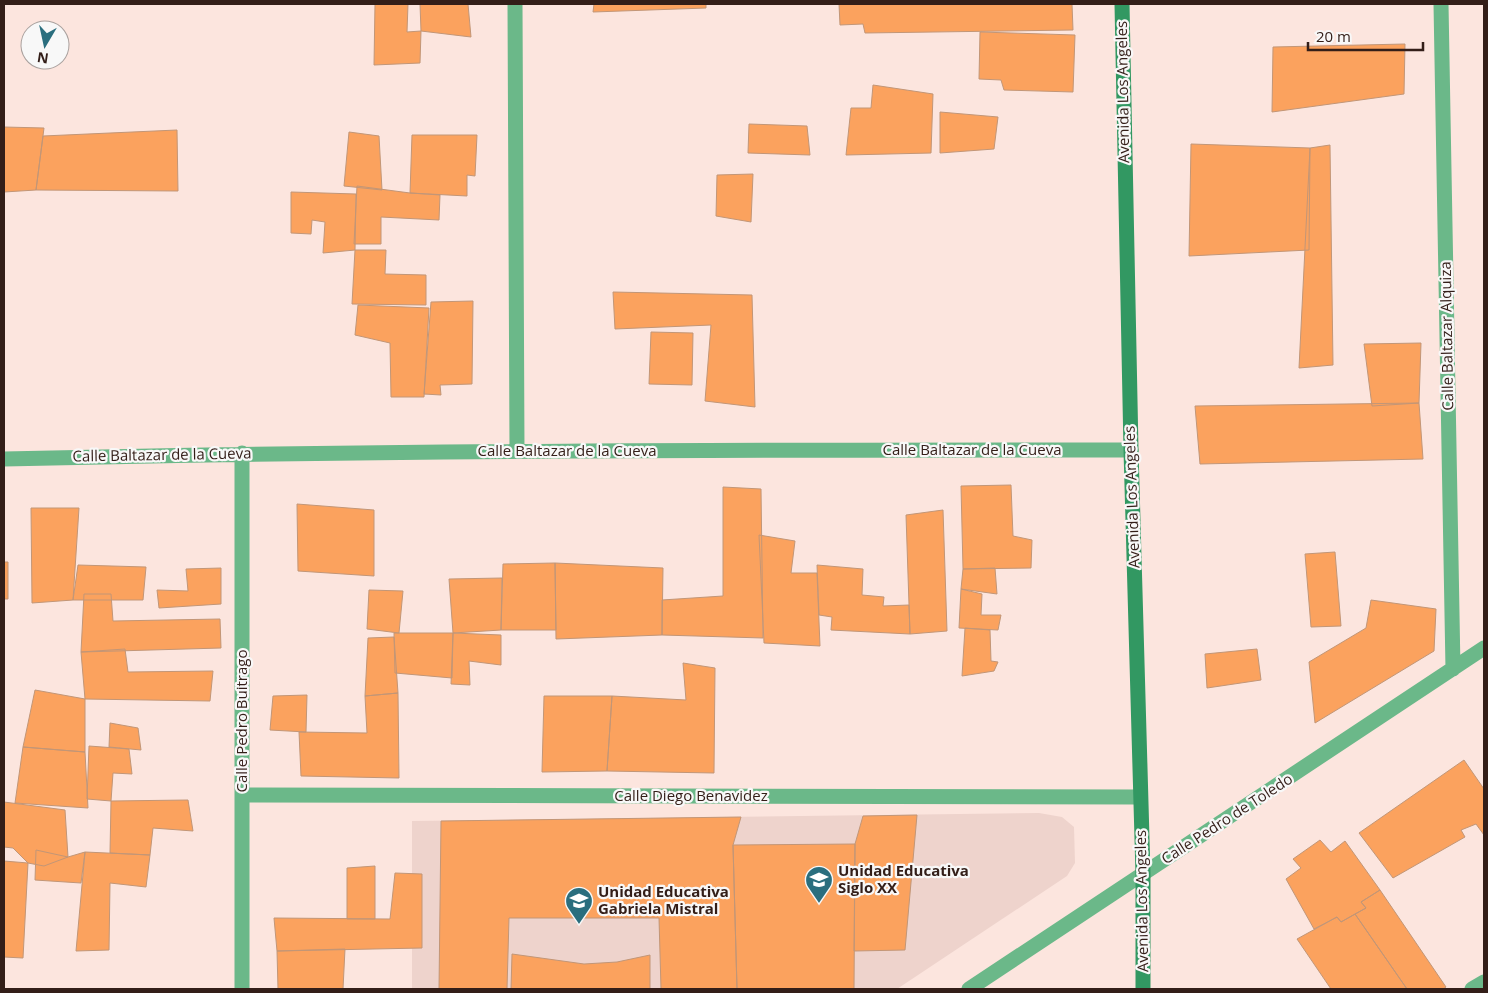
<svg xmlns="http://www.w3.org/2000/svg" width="1488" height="993" font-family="'Open Sans',sans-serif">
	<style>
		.built { fill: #eed3cc }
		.building { fill: #fba25e; stroke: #c29677 }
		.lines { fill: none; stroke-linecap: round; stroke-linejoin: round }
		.street { stroke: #6bb889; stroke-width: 15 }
		.secondary { stroke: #329862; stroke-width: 15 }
		.labels { text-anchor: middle; stroke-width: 4.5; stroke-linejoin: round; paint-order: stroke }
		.street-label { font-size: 15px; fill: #331e18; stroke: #f8f8f8 }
		.poi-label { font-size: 15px; font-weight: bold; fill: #331e18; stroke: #f8f8f8; text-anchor: start }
	</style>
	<rect width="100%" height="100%" fill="#fce5de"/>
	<path class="built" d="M 1039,813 L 1062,817 L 1074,827 L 1075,863 L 1067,876 L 897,989 L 412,989 L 412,821 Z"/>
	<path class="building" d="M 375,4 L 408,4 L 407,32 L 421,31 L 420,63 L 374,65 Z
		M 420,4 L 468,4 L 471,37 L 421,31 Z
		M 594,4 L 706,4 L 706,8 L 593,12 Z
		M 839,4 L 1072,4 L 1073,30 L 865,33 L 863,24 L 840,25 Z
		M 980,32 L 1075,35 L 1073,92 L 1004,90 L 1001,80 L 979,79 Z
		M 1405,44 L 1404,94 L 1272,112 L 1273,47 Z
		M 873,85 L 933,94 L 931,153 L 846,155 L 851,108 L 871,108 Z
		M 940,112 L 998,117 L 994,149 L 940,153 Z
		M 749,124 L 807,126 L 810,155 L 748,153 Z
		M 4,127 L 44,128 L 36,190 L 4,192 Z
		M 177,130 L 178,191 L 36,190 L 43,136 Z
		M 349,132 L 379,136 L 382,190 L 344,186 Z
		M 412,135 L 477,135 L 475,176 L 467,175 L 467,196 L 410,193 Z
		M 1191,144 L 1310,148 L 1309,250 L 1189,256 Z
		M 1330,145 L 1333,365 L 1299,368 L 1310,148 Z
		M 753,174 L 751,222 L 716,216 L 717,175 Z
		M 357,186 L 410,193 L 440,195 L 439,220 L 381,217 L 381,244 L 354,244 Z
		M 291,192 L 356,194 L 355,250 L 323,253 L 325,222 L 312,220 L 311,234 L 291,233 Z
		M 355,250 L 386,250 L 385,274 L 426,275 L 426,305 L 352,304 Z
		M 613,292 L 752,295 L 755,407 L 705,401 L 711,325 L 615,329 Z
		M 473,301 L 472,384 L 440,385 L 441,395 L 424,394 L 431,302 Z
		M 358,305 L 429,308 L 424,397 L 391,397 L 390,343 L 355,335 Z
		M 651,332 L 693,333 L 692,385 L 649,384 Z
		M 1421,343 L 1419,403 L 1372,406 L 1364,344 Z
		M 1419,403 L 1423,459 L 1200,464 L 1195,406 Z
		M 1011,485 L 1013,536 L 1032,540 L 1031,568 L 963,569 L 961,486 Z
		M 723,487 L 761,489 L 763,638 L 662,635 L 662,600 L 723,596 Z
		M 297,504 L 374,510 L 374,576 L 298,571 Z
		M 31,508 L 79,508 L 73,600 L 32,603 Z
		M 943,510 L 947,631 L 910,634 L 906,515 Z
		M 759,535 L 795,541 L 791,573 L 817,573 L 820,646 L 764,643 Z
		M 1335,552 L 1341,626 L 1311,627 L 1305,554 Z
		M 4,562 L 8,562 L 8,599 L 4,599 Z
		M 555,563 L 663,568 L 662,635 L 556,639 Z
		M 555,563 L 556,630 L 501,630 L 503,564 Z
		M 78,565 L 146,567 L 143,600 L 73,600 Z
		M 817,565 L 863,569 L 862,595 L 884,597 L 883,606 L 909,605 L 910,634 L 831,630 L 832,617 L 819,615 Z
		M 221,568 L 221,604 L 159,608 L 157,590 L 188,591 L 186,569 Z
		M 995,568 L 997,594 L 961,589 L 963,569 Z
		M 502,578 L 501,630 L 453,633 L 449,579 Z
		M 961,589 L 982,594 L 981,615 L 1001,615 L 998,630 L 959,628 Z
		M 369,590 L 403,591 L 399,633 L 367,629 Z
		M 84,594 L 111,594 L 113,621 L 220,619 L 221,648 L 81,652 Z
		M 1371,600 L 1436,609 L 1434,651 L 1315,723 L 1309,662 L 1366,628 Z
		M 965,628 L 990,630 L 991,661 L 998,662 L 994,671 L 962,676 Z
		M 394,633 L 453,633 L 452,678 L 395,673 Z
		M 453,633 L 501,635 L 501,665 L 469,661 L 470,685 L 451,684 Z
		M 394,637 L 398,693 L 365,696 L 368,638 Z
		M 125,649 L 128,672 L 213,671 L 210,701 L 85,699 L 81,652 Z
		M 1257,649 L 1261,680 L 1207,688 L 1205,654 Z
		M 683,663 L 715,668 L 714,773 L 607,771 L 612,696 L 686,700 Z
		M 35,690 L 85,699 L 85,752 L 23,747 Z
		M 398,693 L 399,778 L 301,776 L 299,732 L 367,733 L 365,696 Z
		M 307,695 L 306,732 L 270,730 L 273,696 Z
		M 544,696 L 612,696 L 607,771 L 542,772 Z
		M 110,723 L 138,728 L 141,750 L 109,747 Z
		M 89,746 L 129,749 L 132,774 L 113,773 L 111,801 L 87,799 Z
		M 23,747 L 85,752 L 88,808 L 15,803 Z
		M 1464,760 L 1484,789 L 1484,835 L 1476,824 L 1461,830 L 1465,837 L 1393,878 L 1359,833 Z
		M 188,800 L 193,831 L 153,828 L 150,855 L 110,853 L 111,801 Z
		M 4,802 L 65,810 L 68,857 L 44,866 L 28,863 L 13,848 L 4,847 Z
		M 917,815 L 905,950 L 854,951 L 855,844 L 863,816 Z
		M 741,817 L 733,845 L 737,989 L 661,989 L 659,918 L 509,918 L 507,989 L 439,989 L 441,821 Z
		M 1320,840 L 1331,852 L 1345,841 L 1380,890 L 1361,902 L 1366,908 L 1341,922 L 1337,917 L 1314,929 L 1286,879 L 1301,868 L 1293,859 Z
		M 855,844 L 854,989 L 737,989 L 733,845 Z
		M 36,850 L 68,857 L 85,852 L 81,883 L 35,880 Z
		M 85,852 L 150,855 L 146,887 L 110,883 L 109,950 L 76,951 Z
		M 4,861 L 28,863 L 23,958 L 4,957 Z
		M 375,866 L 375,919 L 347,919 L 347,868 Z
		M 395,873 L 422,874 L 422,948 L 277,951 L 274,918 L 390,919 Z
		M 1380,890 L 1446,987 L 1443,989 L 1407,989 L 1355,914 L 1366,908 L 1361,902 Z
		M 1355,914 L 1407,989 L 1331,989 L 1297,939 L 1337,917 L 1341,922 Z
		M 345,949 L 343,989 L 278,989 L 277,951 Z
		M 512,954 L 584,964 L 617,962 L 650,955 L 650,989 L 511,989 Z"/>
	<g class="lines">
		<path class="street" d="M 515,4 L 517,451
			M 1441,4 L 1453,669
			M 242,453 L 242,989
			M 4,459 C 379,450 755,450 1131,450
			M 242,795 L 1140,797
			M 969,989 L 1484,648
			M 1472,989 L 1484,982"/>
		<path class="secondary" d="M 1122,4 L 1131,450 L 1143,874 L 1143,989"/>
	</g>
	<defs>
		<symbol id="school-pin" viewBox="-11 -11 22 30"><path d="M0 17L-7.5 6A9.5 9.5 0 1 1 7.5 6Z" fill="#2a6e7e" stroke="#f8f8f8"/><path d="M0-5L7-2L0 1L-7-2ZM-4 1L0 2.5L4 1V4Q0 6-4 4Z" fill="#fff"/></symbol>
	</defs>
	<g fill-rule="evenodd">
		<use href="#school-pin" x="803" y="864" width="32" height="43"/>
		<use href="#school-pin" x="563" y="885" width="32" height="43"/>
	</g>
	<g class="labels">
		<g class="street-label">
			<text transform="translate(1123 92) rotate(-91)" y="5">Avenida Los Angeles</text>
			<text transform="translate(1447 336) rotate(-91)" y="5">Calle Baltazar Alquiza</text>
			<text x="972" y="455">Calle Baltazar de la Cueva</text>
			<text x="567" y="456">Calle Baltazar de la Cueva</text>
			<text transform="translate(162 455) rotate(-1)" y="5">Calle Baltazar de la Cueva</text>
			<text transform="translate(1132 497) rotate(-92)" y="5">Avenida Los Angeles</text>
			<text transform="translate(242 721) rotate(-90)" y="5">Calle Pedro Buitrago</text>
			<text x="691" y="801">Calle Diego Benavidez</text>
			<text transform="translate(1227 819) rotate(-33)" y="5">Calle Pedro de Toledo</text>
			<text transform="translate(1142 901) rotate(-91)" y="5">Avenida Los Angeles</text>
		</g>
		<g class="poi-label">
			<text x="838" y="876">Unidad Educativa<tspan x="838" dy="17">Siglo XX</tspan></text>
			<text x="598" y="897">Unidad Educativa<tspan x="598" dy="17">Gabriela Mistral</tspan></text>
		</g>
	</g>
	<rect width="1488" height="993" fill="none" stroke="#331e18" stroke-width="10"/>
	<g transform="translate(45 45) rotate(189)"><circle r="24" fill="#f8f8f8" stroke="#a9a19e"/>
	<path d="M0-4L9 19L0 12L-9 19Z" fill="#2a6e7e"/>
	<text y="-8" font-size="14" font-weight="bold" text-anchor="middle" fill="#331e18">N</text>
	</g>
	<path d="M1308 42v8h115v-8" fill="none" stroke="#331e18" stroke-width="2.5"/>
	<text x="1316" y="42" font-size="15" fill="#331e18" stroke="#f8f8f8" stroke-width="4" paint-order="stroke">20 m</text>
</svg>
